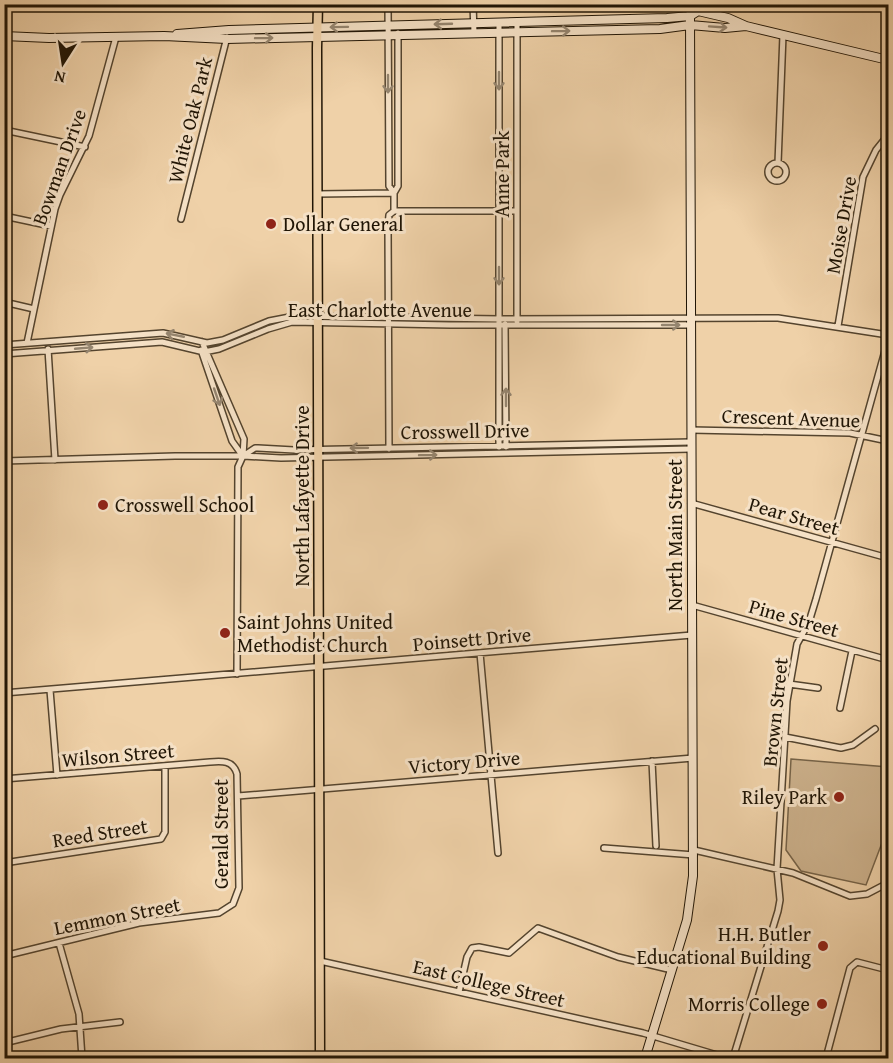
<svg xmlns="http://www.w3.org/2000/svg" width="893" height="1063" font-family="'Gentium Book Plus',serif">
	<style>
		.green { fill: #ccb18c; stroke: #766348; stroke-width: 1.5 }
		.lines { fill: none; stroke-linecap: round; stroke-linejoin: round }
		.street-casing { stroke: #54442e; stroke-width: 8 }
		.secondary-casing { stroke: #201505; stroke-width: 10 }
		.primary-casing { stroke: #201505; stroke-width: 11 }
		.street { stroke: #f5e1c6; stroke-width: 5 }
		.secondary { stroke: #f5e1c6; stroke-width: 8 }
		.primary { stroke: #efd1a8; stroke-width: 8 }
		.oneway { stroke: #95856f }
		.poi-dot { fill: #8f2418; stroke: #f5e1c6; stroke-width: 2 }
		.labels { text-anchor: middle; stroke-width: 6; stroke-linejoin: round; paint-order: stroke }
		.street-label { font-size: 20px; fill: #201505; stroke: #f5e1c6 }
		.poi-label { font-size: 20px; fill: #201505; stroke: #f5e1c6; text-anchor: start }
	</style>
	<rect width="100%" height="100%" fill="#efd1a8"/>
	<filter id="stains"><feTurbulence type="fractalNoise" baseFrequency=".00333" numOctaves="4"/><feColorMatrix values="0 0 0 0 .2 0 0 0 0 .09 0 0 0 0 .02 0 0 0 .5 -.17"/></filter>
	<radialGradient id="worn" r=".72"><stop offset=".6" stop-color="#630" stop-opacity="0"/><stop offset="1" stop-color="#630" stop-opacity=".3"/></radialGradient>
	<path class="green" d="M 791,759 L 888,767 L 888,827 L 866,885 L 801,871 L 786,850 Z"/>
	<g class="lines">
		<defs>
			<path id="street" d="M 388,4 L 389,186 L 394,193
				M 473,4 L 474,33
				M 4,130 L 85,147
				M 778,163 L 783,35
				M768 172a9 9 0 1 1 18 0a9 9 0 1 1-18 0Z
				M 317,194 L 394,193
				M 394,211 L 517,211
				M 4,216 L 51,226
				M 181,219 L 227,37
				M 4,302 L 34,309
				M 517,321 L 517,22
				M 505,324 L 506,447
				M 838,326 L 863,177 L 876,150 L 888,135
				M 202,342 L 244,439 L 243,456 L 238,467 L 237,674
				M 27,343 L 55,209 L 60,195 L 89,136 L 116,37
				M 4,345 L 163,333 L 207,343 L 223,340 L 269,321 L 295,316 L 500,319 L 778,318 L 888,335
				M 48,349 L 55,460
				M 201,350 L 232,441 L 242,455
				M 4,354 L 162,342 L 204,352 L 219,349 L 268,329 L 292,322 L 450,325 L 690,325
				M 691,430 L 850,433 L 888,441
				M 499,447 L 499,23
				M 389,449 L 388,226 L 389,215 L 394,211 L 394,193 L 398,186 L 398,33
				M 243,456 L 255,448 L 258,448 L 294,450 L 691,442
				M 4,461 L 175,456 L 243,456 L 281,458 L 691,449
				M 691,503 L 888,558
				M 692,605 L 888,660
				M 480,653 L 498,853
				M 789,684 L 818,688
				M 50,690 L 57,775
				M 4,693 L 692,635
				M 840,708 L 852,651
				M 785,737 L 841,748 L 853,745 L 875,729
				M 652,761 L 656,846
				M 4,779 L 210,762 C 222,761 233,760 237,774 L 239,888 L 233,904 L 219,913 L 139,923 L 4,956
				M 238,796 L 693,758
				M 604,848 L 694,855
				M 694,850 L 793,873 L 850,896 L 867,894 L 888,883
				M 4,863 L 161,839 L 165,832 L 165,766
				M 59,943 L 79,1014 L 82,1058
				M 320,961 L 643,1033 L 727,1058
				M 459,992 L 467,957 L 472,948 L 479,947 L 509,953 L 538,928 L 618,957 L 672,970
				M 4,1043 L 61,1029 L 120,1022
				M 733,1058 L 778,911 L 780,900 L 777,869 L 787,701 L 797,644 L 809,622 L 816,599 L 888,340
				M 826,1058 L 850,968 L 857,962 L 888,970"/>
			<path id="secondary" d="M 177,34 L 229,30 L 667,18 L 690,16 L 698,11 L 728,18 L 746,26 L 888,60
				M 4,36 L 49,38 L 164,36 L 227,39 L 660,29 L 690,25 L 725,28 L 746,26
				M 645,1058 L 687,920 L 693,876 L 690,16 L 692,4"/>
			<path id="primary" d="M 318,4 L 317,48 L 320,1058"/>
		</defs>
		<use href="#street" class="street-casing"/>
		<use href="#secondary" class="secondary-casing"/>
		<use href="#primary" class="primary-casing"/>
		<use href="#street" class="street"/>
		<use href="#secondary" class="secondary"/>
		<use href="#primary" class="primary"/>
	</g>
	<defs><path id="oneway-shaft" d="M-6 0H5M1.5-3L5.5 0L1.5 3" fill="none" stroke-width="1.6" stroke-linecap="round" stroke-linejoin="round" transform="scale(1.5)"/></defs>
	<g class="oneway">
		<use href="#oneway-shaft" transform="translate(443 24) rotate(178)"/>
		<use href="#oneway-shaft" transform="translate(339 27) rotate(179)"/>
		<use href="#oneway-shaft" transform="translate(718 27) rotate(4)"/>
		<use href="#oneway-shaft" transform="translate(561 31) rotate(-1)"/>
		<use href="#oneway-shaft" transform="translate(264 38) rotate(-1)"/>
		<use href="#oneway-shaft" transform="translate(499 81) rotate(90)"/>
		<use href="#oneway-shaft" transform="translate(388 84) rotate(90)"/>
		<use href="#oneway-shaft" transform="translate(499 276) rotate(90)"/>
		<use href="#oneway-shaft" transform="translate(671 325)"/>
		<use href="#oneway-shaft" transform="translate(175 335) rotate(-169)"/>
		<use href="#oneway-shaft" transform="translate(84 348) rotate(-5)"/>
		<use href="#oneway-shaft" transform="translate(217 397) rotate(71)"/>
		<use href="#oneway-shaft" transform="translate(506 397) rotate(-90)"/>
		<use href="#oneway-shaft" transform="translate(359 448) rotate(179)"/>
		<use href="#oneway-shaft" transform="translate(428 455) rotate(-1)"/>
	</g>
	<g class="poi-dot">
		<circle cx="271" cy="224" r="6"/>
		<circle cx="103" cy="505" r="6"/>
		<circle cx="225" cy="633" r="6"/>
		<circle cx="839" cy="797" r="6"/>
		<circle cx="823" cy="946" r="6"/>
		<circle cx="822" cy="1004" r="6"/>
	</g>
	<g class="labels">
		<g class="street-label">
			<text transform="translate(190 120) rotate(-76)" y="7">White Oak Park</text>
			<text transform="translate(59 167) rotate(-70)" y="7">Bowman Drive</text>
			<text transform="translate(502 174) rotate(-90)" y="7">Anne Park</text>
			<text transform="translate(841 225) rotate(-80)" y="7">Moise Drive</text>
			<text x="380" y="317">East Charlotte Avenue</text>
			<text transform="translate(791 418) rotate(2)" y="7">Crescent Avenue</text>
			<text transform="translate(465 431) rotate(-1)" y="7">Crosswell Drive</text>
			<text transform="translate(302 496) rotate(-90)" y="7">North Lafayette Drive</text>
			<text transform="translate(794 516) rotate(16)" y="7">Pear Street</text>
			<text transform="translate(675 535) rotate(-90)" y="7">North Main Street</text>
			<text transform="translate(794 618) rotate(16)" y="7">Pine Street</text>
			<text transform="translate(472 639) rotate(-5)" y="7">Poinsett Drive</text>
			<text transform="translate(775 712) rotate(-84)" y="7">Brown Street</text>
			<text transform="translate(118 755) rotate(-5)" y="7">Wilson Street</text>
			<text transform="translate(464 762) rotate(-5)" y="7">Victory Drive</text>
			<text transform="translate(100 833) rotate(-9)" y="7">Reed Street</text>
			<text transform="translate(221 834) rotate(-90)" y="7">Gerald Street</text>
			<text transform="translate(117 916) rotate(-11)" y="7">Lemmon Street</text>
			<text transform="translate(489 983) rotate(13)" y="7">East College Street</text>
		</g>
		<g class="poi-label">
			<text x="283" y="231">Dollar General</text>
			<text x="115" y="512">Crosswell School</text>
			<text x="237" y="629">Saint Johns United<tspan x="237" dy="23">Methodist Church</tspan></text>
			<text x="827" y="804" text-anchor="end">Riley Park</text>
			<text x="811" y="941" text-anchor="end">H.H. Butler<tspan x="811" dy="23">Educational Building</tspan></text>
			<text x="810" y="1011" text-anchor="end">Morris College</text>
		</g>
	</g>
	<rect width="893" height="1063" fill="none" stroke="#efd1a8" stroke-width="24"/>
	<rect x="6" y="6" width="881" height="1051" fill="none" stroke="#201505" stroke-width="3"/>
	<rect x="12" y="12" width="869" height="1039" fill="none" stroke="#201505" stroke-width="1.5"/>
	<g transform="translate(63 63) rotate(192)" stroke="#f5e1c6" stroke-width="4.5" paint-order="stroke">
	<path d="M0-4.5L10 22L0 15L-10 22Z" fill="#201505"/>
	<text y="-9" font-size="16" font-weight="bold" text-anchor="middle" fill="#201505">N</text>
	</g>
	<rect width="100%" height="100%" filter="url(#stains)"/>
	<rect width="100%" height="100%" fill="url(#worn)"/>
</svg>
